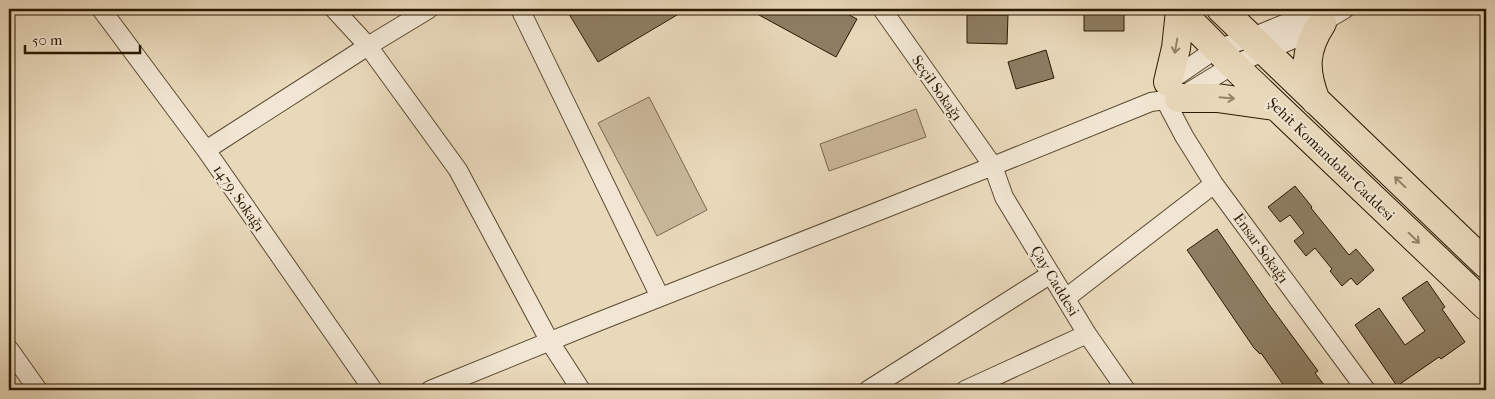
<svg xmlns="http://www.w3.org/2000/svg" width="1495" height="399" font-family="'IM FELL French Canon',serif">
	<style>
		.pitch { fill: #c9b89b; stroke: #7a684e }
		.building { fill: #8d7d62; stroke: #2a1901 }
		.lines { fill: none; stroke-linecap: round; stroke-linejoin: round }
		.minor-casing { stroke: #5a4930; stroke-width: 20 }
		.primary-casing { stroke: #2a1901; stroke-width: 30 }
		.minor { stroke: #f1e6d3; stroke-width: 18 }
		.primary { stroke: #e9d9bb; stroke-width: 28 }
		.oneway { stroke: #938367 }
		.labels { text-anchor: middle; stroke-width: 4; stroke-linejoin: round; paint-order: stroke }
		.street-label { font-size: 15px; fill: #2a1901; stroke: #f1e6d3 }
	</style>
	<rect width="100%" height="100%" fill="#e9d9bb"/>
	<filter id="stains"><feTurbulence type="fractalNoise" baseFrequency=".004" numOctaves="4"/><feColorMatrix values="0 0 0 0 .2 0 0 0 0 .09 0 0 0 0 .02 0 0 0 .5 -.17"/></filter>
	<radialGradient id="worn" r=".72"><stop offset=".6" stop-color="#630" stop-opacity="0"/><stop offset="1" stop-color="#630" stop-opacity=".3"/></radialGradient>
	<path class="pitch" d="M 649,97 L 707,210 L 657,236 L 598,123 Z
		M 916,109 L 926,137 L 829,171 L 820,144 Z"/>
	<path class="building" d="M 566,9 L 687,9 L 598,62 Z
		M 748,9 L 838,9 L 857,19 L 836,57 Z
		M 1084,9 L 1124,9 L 1124,31 L 1084,31 Z
		M 967,15 L 1008,15 L 1007,44 L 967,43 Z
		M 1046,50 L 1054,78 L 1016,89 L 1008,62 Z
		M 1295,186 L 1312,207 L 1311,208 L 1349,255 L 1356,249 L 1374,270 L 1357,285 L 1351,278 L 1342,286 L 1330,271 L 1332,269 L 1315,248 L 1306,256 L 1294,241 L 1304,233 L 1290,215 L 1280,222 L 1268,207 Z
		M 1217,229 L 1268,303 L 1318,371 L 1315,373 L 1328,390 L 1287,390 L 1261,353 L 1260,354 L 1254,348 L 1194,260 L 1187,250 Z
		M 1427,281 L 1445,307 L 1442,309 L 1465,342 L 1441,359 L 1439,357 L 1397,386 L 1355,325 L 1379,308 L 1405,345 L 1425,331 L 1402,298 Z"/>
	<g class="lines">
		<defs>
			<path id="minor" d="M 101,9 L 206,150 L 373,390
				M 334,9 L 368,46 L 458,170 L 550,342 L 581,390
				M 520,9 L 660,297
				M 882,9 L 993,166 L 1004,197 L 1087,334 L 1126,390
				M 1165,84 L 1216,49 L 1250,38 L 1291,21 L 1314,9
				M 1165,100 L 1184,136 L 1214,184 L 1366,390
				M 206,150 L 368,46 L 429,9
				M 1066,298 L 1214,184
				M 9,349 L 38,390
				M 430,390 L 595,323 L 993,166 L 1151,102 L 1179,98 L 1233,65 L 1296,38 L 1345,9
				M 868,390 L 1051,274
				M 965,390 L 1087,334"/>
			<path id="primary" d="M 1178,9 L 1233,65 L 1486,306
				M 1221,9 L 1486,264
				M 1168,82 L 1176,48 L 1180,11
				M 1179,98 L 1217,98 L 1275,106
				M 1316,101 C 1304,71 1304,50 1322,23"/>
		</defs>
		<use href="#minor" class="minor-casing"/>
		<use href="#primary" class="primary-casing"/>
		<use href="#minor" class="minor"/>
		<use href="#primary" class="primary"/>
	</g>
	<defs><path id="oneway-shaft" d="M-6 0H5M1.5-3L5.5 0L1.5 3" fill="none" stroke-width="1.6" stroke-linecap="round" stroke-linejoin="round" transform="scale(1.25)"/></defs>
	<g class="oneway">
		<use href="#oneway-shaft" transform="translate(1176 46) rotate(100)"/>
		<use href="#oneway-shaft" transform="translate(1227 98) rotate(5)"/>
		<use href="#oneway-shaft" transform="translate(1400 182) rotate(-136)"/>
		<use href="#oneway-shaft" transform="translate(1414 238) rotate(44)"/>
	</g>
	<g class="labels">
		<g class="street-label">
			<text transform="translate(937 88) rotate(55)" y="5">Seçil Sokağı</text>
			<text transform="translate(1331 159) rotate(44)" y="5">Şehit Komandolar Caddesi</text>
			<text transform="translate(239 198) rotate(55)" y="5">1479. Sokağı</text>
			<text transform="translate(1261 248) rotate(54)" y="5">Ensar Sokağı</text>
			<text transform="translate(1055 281) rotate(59)" y="5">Çay Caddesi</text>
		</g>
	</g>
	<rect width="1495" height="399" fill="none" stroke="#e9d9bb" stroke-width="30"/>
	<rect x="10" y="10" width="1475" height="379" fill="none" stroke="#2a1901" stroke-width="2.5"/>
	<rect x="15" y="15" width="1465" height="369" fill="none" stroke="#2a1901"/>
	<path d="M25 45v8h115v-8" fill="none" stroke="#2a1901" stroke-width="2.5"/>
	<text x="32" y="45" font-size="15" fill="#2a1901" stroke="#f1e6d3" stroke-width="4" paint-order="stroke">50 m</text>
	<rect width="100%" height="100%" filter="url(#stains)"/>
	<rect width="100%" height="100%" fill="url(#worn)"/>
</svg>
